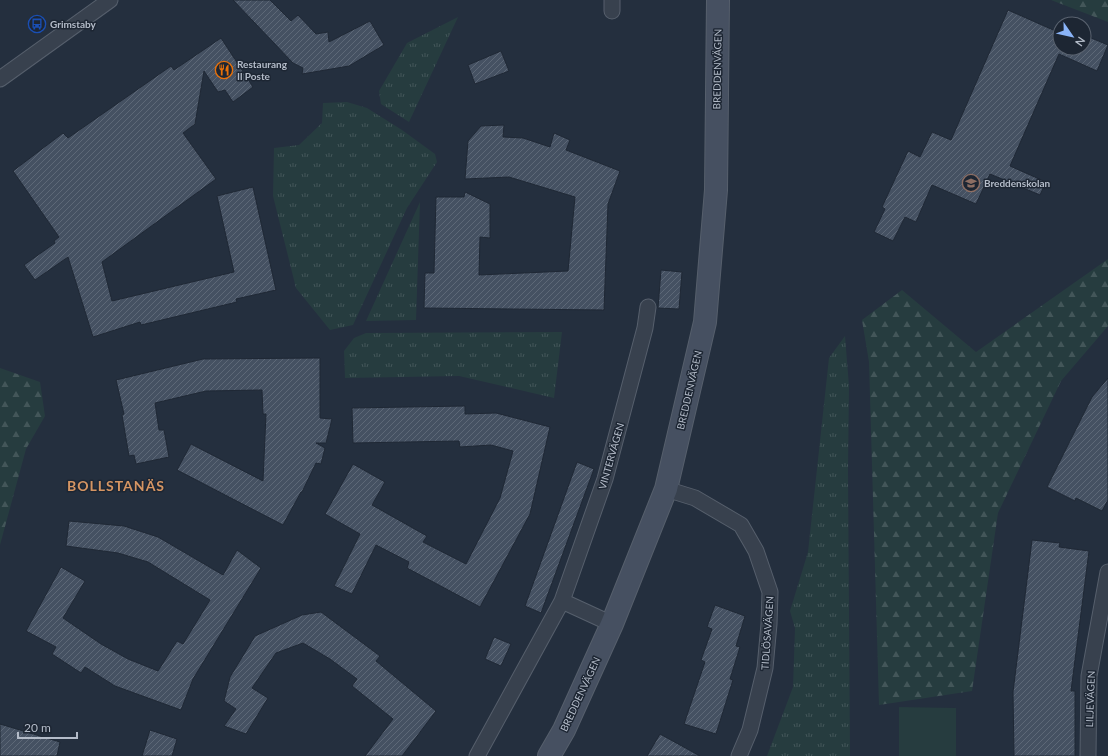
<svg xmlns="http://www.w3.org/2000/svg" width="1108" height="756" font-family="Lato,sans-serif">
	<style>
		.grass { fill: url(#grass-tufts) }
		.forest { fill: url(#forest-firs) }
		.pitch { fill: #263c3f }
		.building { fill: url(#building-hatch); stroke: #1f2835 }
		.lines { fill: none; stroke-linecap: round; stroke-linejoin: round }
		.street-casing { stroke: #565f6c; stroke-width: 17 }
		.secondary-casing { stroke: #565f6c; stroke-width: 24 }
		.street { stroke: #38414e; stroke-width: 15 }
		.secondary { stroke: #465061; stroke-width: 22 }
		.labels { text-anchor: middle; stroke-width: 3; stroke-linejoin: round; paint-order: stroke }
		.poi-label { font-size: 10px; font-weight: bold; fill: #b4bcc9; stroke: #1d2633; text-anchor: start }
		.street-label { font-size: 10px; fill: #b4bcc9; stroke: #1d2633 }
		.district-label { font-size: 14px; font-weight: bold; letter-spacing: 1px; fill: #d59563; stroke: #1d2633 }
	</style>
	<defs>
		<pattern id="grass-tufts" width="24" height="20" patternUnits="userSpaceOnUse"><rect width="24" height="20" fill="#263c3f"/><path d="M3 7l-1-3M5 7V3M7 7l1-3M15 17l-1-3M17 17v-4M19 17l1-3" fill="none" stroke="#435659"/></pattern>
		<pattern id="forest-firs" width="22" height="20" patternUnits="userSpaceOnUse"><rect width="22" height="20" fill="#263c3f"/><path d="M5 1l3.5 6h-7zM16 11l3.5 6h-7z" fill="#435659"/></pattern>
		<pattern id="building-hatch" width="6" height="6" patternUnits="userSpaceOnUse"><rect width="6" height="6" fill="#455162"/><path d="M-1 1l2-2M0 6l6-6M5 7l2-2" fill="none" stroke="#5d6877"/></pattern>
	</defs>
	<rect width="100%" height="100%" fill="#242f3e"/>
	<path class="grass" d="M 458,17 L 409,122 L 381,104 L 379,91 L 407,43 Z
		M 347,102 L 367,108 L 402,130 L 435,154 L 437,162 L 407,208 L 353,325 L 330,330 L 296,288 L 273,196 L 274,148 L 299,145 L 322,123 L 323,103 Z
		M 420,202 L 416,320 L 366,321 Z
		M 562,332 L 554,398 L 459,376 L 345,378 L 344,351 L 354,338 L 366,333 Z
		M 845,336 L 849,386 L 848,470 L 850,756 L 767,756 L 793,687 L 795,628 L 790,611 L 808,552 L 829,358 Z"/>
	<path class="forest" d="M 1051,0 L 1108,0 L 1108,22 Z
		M 1108,259 L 1108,326 L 1061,381 L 998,513 L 972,691 L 879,705 L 869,362 L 862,320 L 902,290 L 976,352 Z
		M 0,368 L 40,382 L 45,416 L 26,449 L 0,545 Z"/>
	<path class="pitch" d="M 899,707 L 956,708 L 956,756 L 899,756 Z"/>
	<path class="building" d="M 233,0 L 270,0 L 291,21 L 298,15 L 316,34 L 328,32 L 329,42 L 370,21 L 384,45 L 349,66 L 302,74 L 303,68 L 293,63 Z
		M 1008,10 L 1060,33 L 1060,48 L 1084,48 L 1084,35 L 1108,45 L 1097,71 L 1059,54 L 1010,166 L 1046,182 L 1040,195 L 990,174 L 976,204 L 932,185 L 916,222 L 905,217 L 893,241 L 874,232 L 885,209 L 882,207 L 908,151 L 920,157 L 932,132 L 951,140 Z
		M 221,38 L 253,87 L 233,102 L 225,90 L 218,92 L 204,71 L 195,124 L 183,133 L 216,179 L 102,262 L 112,301 L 234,272 L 217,196 L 253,187 L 276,290 L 236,299 L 237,302 L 141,325 L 140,322 L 93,337 L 68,257 L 35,280 L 24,265 L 55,243 L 54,241 L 59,237 L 13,171 L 63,133 L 68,138 L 171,66 L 174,70 Z
		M 501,51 L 509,71 L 475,84 L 468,65 Z
		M 504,125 L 503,137 L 523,138 L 550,147 L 554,133 L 570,140 L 566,150 L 620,171 L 608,204 L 604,310 L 424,308 L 425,273 L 434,273 L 436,197 L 464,197 L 465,192 L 490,204 L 490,238 L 480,237 L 479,275 L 568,271 L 575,197 L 509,177 L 465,179 L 468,141 L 481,126 Z
		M 661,270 L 682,272 L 679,309 L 658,308 Z
		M 320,358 L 320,418 L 332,419 L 326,443 L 316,443 L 325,448 L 321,464 L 316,463 L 302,492 L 301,492 L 283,525 L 177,470 L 191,444 L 263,481 L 266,414 L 263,414 L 262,390 L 206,391 L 155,403 L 159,430 L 164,430 L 169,457 L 136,464 L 134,455 L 129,456 L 122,415 L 124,414 L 116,380 L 203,359 Z
		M 1108,378 L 1108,500 L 1102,511 L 1076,498 L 1075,501 L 1047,487 L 1092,397 Z
		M 465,406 L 465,414 L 496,413 L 550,427 L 530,514 L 480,607 L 407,568 L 409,562 L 376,545 L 352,594 L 334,586 L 360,534 L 325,514 L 353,464 L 385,482 L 372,505 L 427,536 L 423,542 L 466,564 L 500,498 L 513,451 L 491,445 L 460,447 L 459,441 L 353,443 L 352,408 Z
		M 577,462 L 594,469 L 541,613 L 525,606 Z
		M 69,521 L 124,526 L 158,537 L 223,575 L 237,550 L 261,568 L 193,679 L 181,710 L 115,686 L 85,667 L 81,673 L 52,654 L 56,647 L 26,631 L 61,567 L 85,581 L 63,618 L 101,644 L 128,659 L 158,671 L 177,641 L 183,644 L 210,600 L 148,562 L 118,553 L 66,546 Z
		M 1032,540 L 1060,543 L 1059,547 L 1089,551 L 1071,691 L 1075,691 L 1075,756 L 1014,756 L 1013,692 Z
		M 715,605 L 745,616 L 736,646 L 740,647 L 730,679 L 733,680 L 716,734 L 684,724 L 705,662 L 701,660 L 712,629 L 707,627 Z
		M 321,612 L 380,656 L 376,661 L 436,711 L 402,756 L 365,756 L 393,719 L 352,686 L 357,679 L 330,659 L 303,643 L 276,653 L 252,688 L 268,698 L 246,734 L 224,726 L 236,709 L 224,701 L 230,677 L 255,636 L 302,615 Z
		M 494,637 L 511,644 L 501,666 L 485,659 Z
		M 0,724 L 60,742 L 57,756 L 0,756 Z
		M 150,730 L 177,739 L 172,756 L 142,756 Z
		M 660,734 L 700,756 L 647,756 Z"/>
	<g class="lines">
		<defs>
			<path id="street" d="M 612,11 L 612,0
				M 0,79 L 110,0
				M 666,489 L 695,498 L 741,525 L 756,551 L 770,592 L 769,624 L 765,668 L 750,730 L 739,756
				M 562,601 L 612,624
				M 477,756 L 562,601 L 605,479 L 645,328 L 648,307
				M 1088,756 L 1089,676 L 1108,572"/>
			<path id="secondary" d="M 549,756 L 564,730 L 612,624 L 666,489 L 705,322 L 716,190 L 718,0"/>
		</defs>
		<use href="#street" class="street-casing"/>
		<use href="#secondary" class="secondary-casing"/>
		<use href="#street" class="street"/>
		<use href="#secondary" class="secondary"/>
	</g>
	<defs>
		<symbol id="bus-ring" viewBox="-11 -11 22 22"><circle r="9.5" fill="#1d2633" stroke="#1a4fb4" stroke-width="1.5"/><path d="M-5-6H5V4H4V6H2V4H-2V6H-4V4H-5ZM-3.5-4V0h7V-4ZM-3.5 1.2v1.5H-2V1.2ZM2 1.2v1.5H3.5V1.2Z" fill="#1a4fb4"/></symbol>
		<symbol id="restaurant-ring" viewBox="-11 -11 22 22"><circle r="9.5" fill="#1d2633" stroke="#e8710a" stroke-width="1.5"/><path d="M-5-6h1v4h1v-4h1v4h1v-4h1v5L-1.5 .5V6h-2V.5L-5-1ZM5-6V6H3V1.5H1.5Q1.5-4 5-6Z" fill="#e8710a"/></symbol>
		<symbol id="school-ring" viewBox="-11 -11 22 22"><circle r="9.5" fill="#1d2633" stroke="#8d6e63" stroke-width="1.5"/><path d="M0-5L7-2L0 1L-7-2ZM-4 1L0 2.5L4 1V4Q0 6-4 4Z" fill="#8d6e63"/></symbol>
	</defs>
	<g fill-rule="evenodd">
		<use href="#bus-ring" x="27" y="14" width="20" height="20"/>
		<use href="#restaurant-ring" x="214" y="60" width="20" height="20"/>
		<use href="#school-ring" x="961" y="173" width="20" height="20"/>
	</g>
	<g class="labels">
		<g class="poi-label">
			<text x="50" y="28">Grimstaby</text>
			<text x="237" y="68">Restaurang<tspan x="237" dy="12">Il Poste</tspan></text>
			<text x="984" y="187">Breddenskolan</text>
		</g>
		<g class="street-label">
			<text transform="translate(717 69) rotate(-89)" y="4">BREDDENVÄGEN</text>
			<text transform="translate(689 390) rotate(-77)" y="4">BREDDENVÄGEN</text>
			<text transform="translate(611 456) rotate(-74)" y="4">VINTERVÄGEN</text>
			<text transform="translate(767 633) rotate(-86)" y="4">TIDLÖSAVÄGEN</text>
			<text transform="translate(580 694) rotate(-65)" y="4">BREDDENVÄGEN</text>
			<text transform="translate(1090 699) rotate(-88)" y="4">LILJEVÄGEN</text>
		</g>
		<g class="district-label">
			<text x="116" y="491">BOLLSTANÄS</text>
		</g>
	</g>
	<g transform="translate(1072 36) rotate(124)"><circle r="19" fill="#1d2633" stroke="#59626f"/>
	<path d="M0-3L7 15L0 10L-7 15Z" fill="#8ab4f8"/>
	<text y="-6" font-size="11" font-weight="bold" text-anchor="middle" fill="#b4bcc9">N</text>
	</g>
	<path d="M18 732v6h59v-6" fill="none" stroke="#b4bcc9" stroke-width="2"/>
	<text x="24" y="732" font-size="12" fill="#b4bcc9" stroke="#1d2633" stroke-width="3" paint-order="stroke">20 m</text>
</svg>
